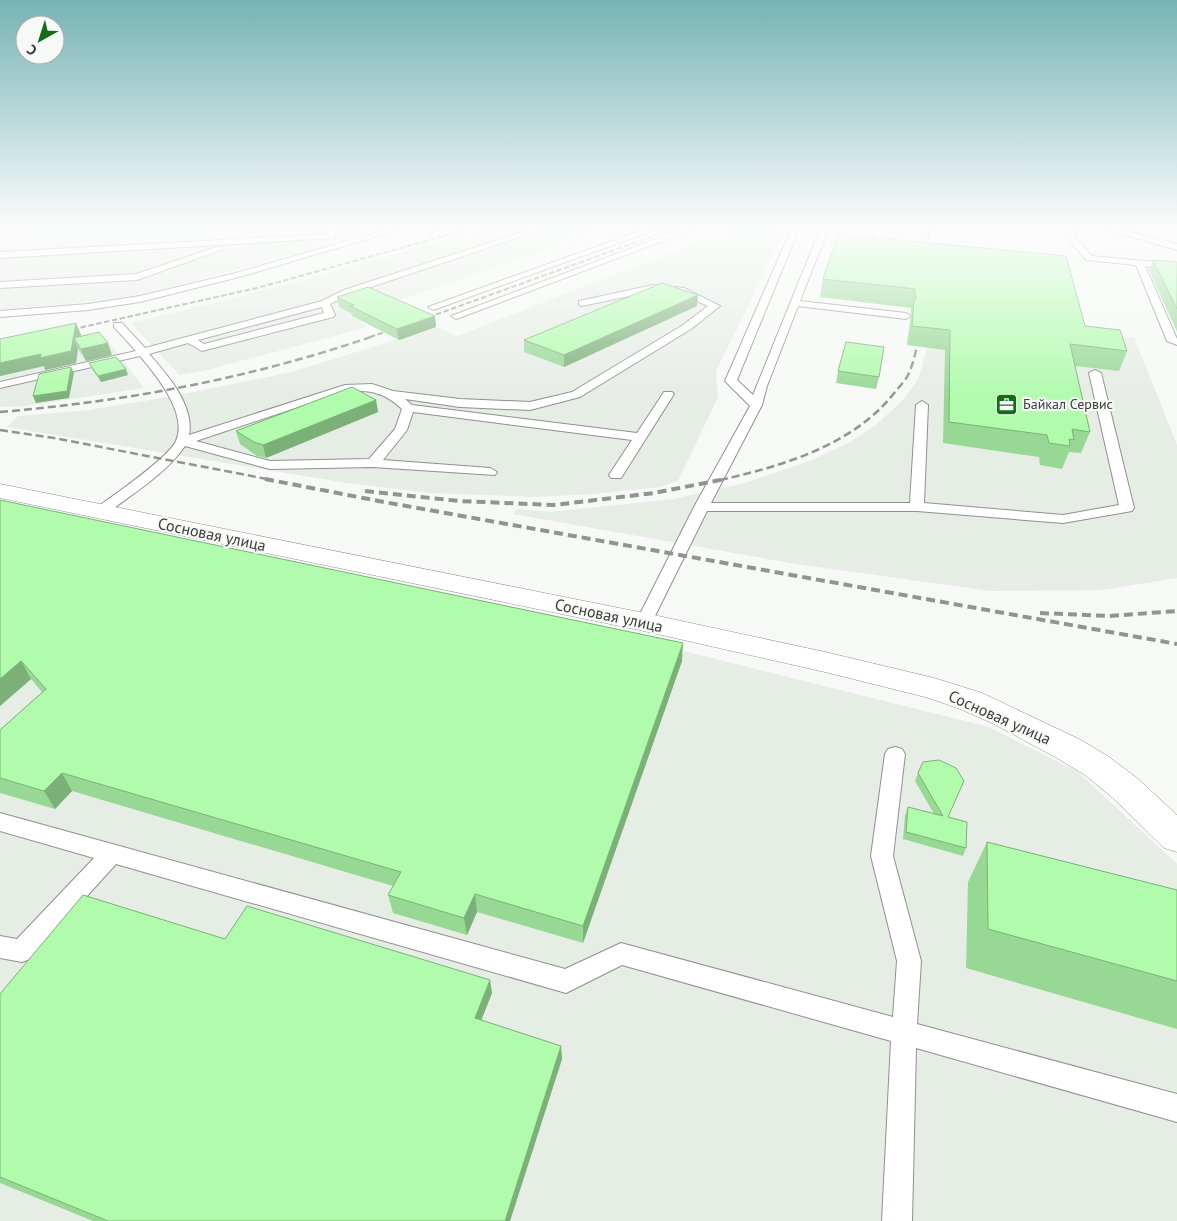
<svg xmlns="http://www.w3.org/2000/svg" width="1177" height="1221" font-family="'PT Sans',sans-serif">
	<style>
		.built { fill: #e6ede5 }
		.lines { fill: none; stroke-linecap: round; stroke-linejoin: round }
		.lane-casing { stroke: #8e918e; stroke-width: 2 }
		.primary-casing { stroke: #8e918e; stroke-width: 1 }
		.lane { fill: #fff; fill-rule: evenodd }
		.primary { fill: #fff; fill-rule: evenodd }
		.rail-far2 { stroke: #929492; stroke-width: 2; stroke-dasharray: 5.5 2.5; stroke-linecap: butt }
		.rail-far1 { stroke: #929492; stroke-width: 2.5; stroke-dasharray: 8 4; stroke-linecap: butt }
		.rail { stroke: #929492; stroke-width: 4; stroke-dasharray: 9 5; stroke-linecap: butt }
		.wall { fill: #98d895 }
		.shaded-wall { fill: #7cb079 }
		.building { fill: #b1fbad; stroke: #7cb079 }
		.labels { text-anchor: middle; stroke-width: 4.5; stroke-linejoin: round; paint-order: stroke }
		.far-poi-label { font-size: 14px; fill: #3c3d3c; stroke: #f6f9f6; text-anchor: start }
		.street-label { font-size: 16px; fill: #3c3d3c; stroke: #f6f9f6 }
	</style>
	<rect width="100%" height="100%" fill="#f6f9f6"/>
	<path class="built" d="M 0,227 L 378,227 L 302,252 L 133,297 L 0,310 Z
		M 489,227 L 610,227 L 353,316 L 368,327 L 203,371 L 179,375 L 131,323 L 297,282 Z
		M 738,227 L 776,227 L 782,237 L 716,371 L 718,397 L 678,481 L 659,487 L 594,494 L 535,497 L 430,493 L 347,483 L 7,427 L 18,416 L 89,410 L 174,396 L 292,372 L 436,327 L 457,336 Z
		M 928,316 L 1116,338 L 1134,337 L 1177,445 L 1177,578 L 1102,590 L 991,591 L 796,564 L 513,514 L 517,509 L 551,512 L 673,499 L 745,483 L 810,461 L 850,442 L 876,425 L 903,400 L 918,380 L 927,348 Z
		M 79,334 L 90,343 L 108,341 L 144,388 L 26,406 L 0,407 L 0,350 Z
		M 0,515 L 681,661 L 684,651 L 989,727 L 1078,772 L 1177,864 L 1177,1221 L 0,1221 Z"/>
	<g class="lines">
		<defs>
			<path id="lane" d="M 0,227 L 27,227 L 23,229 L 0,230 Z
				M 327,227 L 335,227 L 335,238 L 0,258 L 0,252 L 328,234 Z
				M 395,227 L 408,227 L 243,276 L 140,302 L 88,310 L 0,317 L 0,311 L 88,304 L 140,296 L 236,273 Z
				M 538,227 L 550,227 L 350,294 L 330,304 L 335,315 L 333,317 L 202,351 L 188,343 L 149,354 C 167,374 195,406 189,435 L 345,385 L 372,384 L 393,391 L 460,399 L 530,402 L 572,392 L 683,325 L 708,306 L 679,293 L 653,291 L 582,306 L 579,305 L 579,301 L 653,285 L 684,288 L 720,306 L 691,329 L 580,397 L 530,410 L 460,407 L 405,399 L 412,405 L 637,433 L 664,392 L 672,392 L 674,394 L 621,478 L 611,478 L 609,475 L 632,440 L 413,412 L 407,430 L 383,460 L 490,468 L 497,472 L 495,475 L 373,467 L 270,469 L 185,446 C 166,474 132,494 106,514 L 96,514 L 94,511 L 96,508 C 113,496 168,458 176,441 C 188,414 157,376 140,356 L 0,388 L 0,382 L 136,351 L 114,327 L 114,323 L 122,323 L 145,348 L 322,301 L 344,290 ZM 322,307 L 324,313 L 204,344 L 198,340 ZM 346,391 C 370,390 384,392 402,409 L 395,429 L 369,459 L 270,461 L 196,441 Z
				M 651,227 L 663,227 L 436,309 L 433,310 L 428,307 Z
				M 688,227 L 700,227 L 459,318 L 456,319 L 451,316 Z
				M 785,227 L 794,227 L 798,231 L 737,380 L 753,395 L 821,227 L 829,227 L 800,301 L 906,313 L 911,316 L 906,319 L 798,306 L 767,386 L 762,405 L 711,503 L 910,503 L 916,405 L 922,401 L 928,405 L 924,503 L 1063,515 L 1119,505 L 1089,373 L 1095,370 L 1101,373 L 1134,508 L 1132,511 L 1063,523 L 917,511 L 707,511 L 652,622 L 650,626 L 644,627 L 638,626 L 636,622 L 694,507 L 750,406 L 725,381 L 790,232 Z
				M 876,227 L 884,227 L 877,251 L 873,254 L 869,251 Z
				M 1064,227 L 1072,227 L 1077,239 L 1092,256 L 1177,264 L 1177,270 L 1145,266 L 1177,339 L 1177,345 L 1167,341 L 1136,265 L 1086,260 L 1069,240 Z
				M 1097,227 L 1111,227 L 1177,244 L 1177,250 Z
				M 217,247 L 224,249 L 137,280 L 0,288 L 0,282 L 136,274 Z
				M 895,747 L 902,749 L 905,754 L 893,856 L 921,961 L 917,1024 L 1177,1094 L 1177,1122 L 916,1048 L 912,1221 L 882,1221 L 891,1041 L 622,965 L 566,993 L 116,864 L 30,959 L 22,962 L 0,958 L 0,936 L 17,939 L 94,858 L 0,831 L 0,813 L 565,969 L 621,943 L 893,1017 L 897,961 L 871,856 L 885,754 L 888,749 Z"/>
			<path id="primary" d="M 0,484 L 644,613 L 825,652 L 934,678 L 982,693 L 1081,740 L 1109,757 L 1137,778 L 1177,815 L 1177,852 L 1164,848 L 1113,798 L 1085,775 L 1057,758 L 992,723 L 960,709 L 929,698 L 825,672 L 644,631 L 0,498 Z"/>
		</defs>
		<use href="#lane" class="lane-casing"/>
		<use href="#primary" class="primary-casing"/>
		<use href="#lane" class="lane"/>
		<use href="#primary" class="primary"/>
		<path class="rail-far2" d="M 429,234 L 448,227
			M 927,257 L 929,227
			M 421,320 L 678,227
			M 65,331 L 257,288 L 477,227
			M 370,337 L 398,328
			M 919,337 L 921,332"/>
		<path class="rail-far1" d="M 0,412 C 130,401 251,378 374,336
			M 0,430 L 54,438 L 272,480
			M 720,480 C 783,466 854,445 895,392 C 900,386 906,380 909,373 C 914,362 916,348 920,336"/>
		<path class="rail" d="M 265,479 L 384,502 L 1177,644
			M 365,491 L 459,501 L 554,505 L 654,493 L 725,479
			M 1040,613 L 1109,616 L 1177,611"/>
	</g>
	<path class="wall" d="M 876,239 L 1085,326 L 1127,351 L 1119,371 L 1075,366 L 1090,432 L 1081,453 L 1069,452 L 1062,469 L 1040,465 L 1039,457 L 943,443 L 945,350 L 907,345 L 911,314 L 911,308 L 820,297 L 823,279 Z
		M 1153,260 L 1177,262 L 1177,332 L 1149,270 Z
		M 337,297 L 435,316 L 436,327 L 399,340 L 352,316 L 351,313 L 339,307 Z
		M 697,306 L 564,367 L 524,352 L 524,340 Z
		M 76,323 L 81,335 L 80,337 L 112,355 L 86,361 L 78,349 L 76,363 L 45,370 L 44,366 L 0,376 L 0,339 Z
		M 89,363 L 128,375 L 101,382 L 92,369 Z
		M 838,371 L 879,377 L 876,389 L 836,383 Z
		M 376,400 L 378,412 L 266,458 L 257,456 L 240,444 L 236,431 Z
		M 0,500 L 682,661 L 583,943 L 477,912 L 467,935 L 393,913 L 388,895 L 393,886 L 72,791 L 55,809 L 0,793 L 0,730 L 42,692 L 31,679 L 0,706 Z
		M 918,773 L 948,817 L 966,848 L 963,856 L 903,839 L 905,815 L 908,807 L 934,814 L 915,781 Z
		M 987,842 L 1177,890 L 1177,1029 L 966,968 L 968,882 Z
		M 225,939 L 492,993 L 481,1020 L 561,1046 L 562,1059 L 510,1221 L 93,1221 L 0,1183 L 0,994 Z"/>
	<path class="shaded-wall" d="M 698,295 L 697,306 L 564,367 L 564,355 Z
		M 435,316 L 436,327 L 399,340 L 397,329 Z
		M 76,323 L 81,335 L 79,345 L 74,338 L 78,349 L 76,363 L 45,370 L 44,366 L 0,376 L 0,363 Z
		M 108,343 L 112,355 L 86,361 L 81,349 Z
		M 71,367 L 74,373 L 69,398 L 36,403 L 33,396 Z
		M 126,369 L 128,375 L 101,382 L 98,376 Z
		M 376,400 L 378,412 L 266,458 L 263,445 Z
		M 683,643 L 682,661 L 583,943 L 583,926 Z
		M 21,661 L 31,679 L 0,706 L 0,679 Z
		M 62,773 L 72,791 L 55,809 L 44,791 Z
		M 475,894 L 477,912 L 467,935 L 464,918 Z
		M 490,980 L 492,993 L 477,1031 L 475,1018 Z
		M 561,1046 L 562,1059 L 510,1221 L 505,1221 Z"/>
	<path class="building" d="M 838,234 L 873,237 L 876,239 L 879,238 L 1066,256 L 1085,326 L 1120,330 L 1127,351 L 1070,344 L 1090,432 L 1072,429 L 1074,440 L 1069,439 L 1070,446 L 1049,443 L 1047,435 L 949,422 L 950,330 L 912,326 L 914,300 L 917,298 L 915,295 L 915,289 L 823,279 Z
		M 1153,260 L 1177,262 L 1177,309 Z
		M 662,283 L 698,295 L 564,355 L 524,340 Z
		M 368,287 L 435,316 L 397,329 L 350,306 L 354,305 L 337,297 Z
		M 76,323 L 71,351 L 40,358 L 41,354 L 0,363 L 0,339 Z
		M 99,332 L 108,343 L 81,349 L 74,338 Z
		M 846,342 L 884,347 L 879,377 L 838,371 Z
		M 116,357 L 126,369 L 98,376 L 89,363 Z
		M 71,367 L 67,391 L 33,396 L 39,374 Z
		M 352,387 L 376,400 L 263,445 L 254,442 L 236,431 Z
		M 0,500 L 683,643 L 583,926 L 475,894 L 464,918 L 388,895 L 401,872 L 62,773 L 44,791 L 0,778 L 0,730 L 46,689 L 21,661 L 0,679 Z
		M 939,760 L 956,768 L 964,781 L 948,817 L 967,822 L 966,848 L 906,832 L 908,807 L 943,816 L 918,773 L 923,762 Z
		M 987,842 L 1177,890 L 1177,981 L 988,929 Z
		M 83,895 L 225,939 L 247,906 L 490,980 L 475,1018 L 561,1046 L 505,1221 L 108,1221 L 0,1177 L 0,994 Z"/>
	<linearGradient id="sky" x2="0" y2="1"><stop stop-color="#76b3b5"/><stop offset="0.57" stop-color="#fbfcfb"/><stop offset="1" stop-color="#fbfcfb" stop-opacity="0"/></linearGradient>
	<rect width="1177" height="398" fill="url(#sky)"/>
	<defs>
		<symbol id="office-square" viewBox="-11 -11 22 22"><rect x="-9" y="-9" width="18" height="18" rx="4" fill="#136d19" stroke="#f6f9f6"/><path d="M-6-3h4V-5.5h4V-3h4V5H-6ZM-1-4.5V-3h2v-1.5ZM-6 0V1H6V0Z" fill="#fff"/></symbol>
	</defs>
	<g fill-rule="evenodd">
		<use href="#office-square" x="994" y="392" width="25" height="25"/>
	</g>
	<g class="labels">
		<g class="far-poi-label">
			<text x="1023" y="409">Байкал Сервис</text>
		</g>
		<g class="street-label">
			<text transform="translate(212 534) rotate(12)" y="6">Сосновая улица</text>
			<text transform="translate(609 615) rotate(12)" y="6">Сосновая улица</text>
			<text transform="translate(1000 717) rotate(24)" y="6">Сосновая улица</text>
		</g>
	</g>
	<g transform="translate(40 40) rotate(219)"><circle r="24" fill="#f6f9f6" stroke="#acaeac"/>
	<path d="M0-4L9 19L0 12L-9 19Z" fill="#136d19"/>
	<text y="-8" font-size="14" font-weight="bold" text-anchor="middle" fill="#3c3d3c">С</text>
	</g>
</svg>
